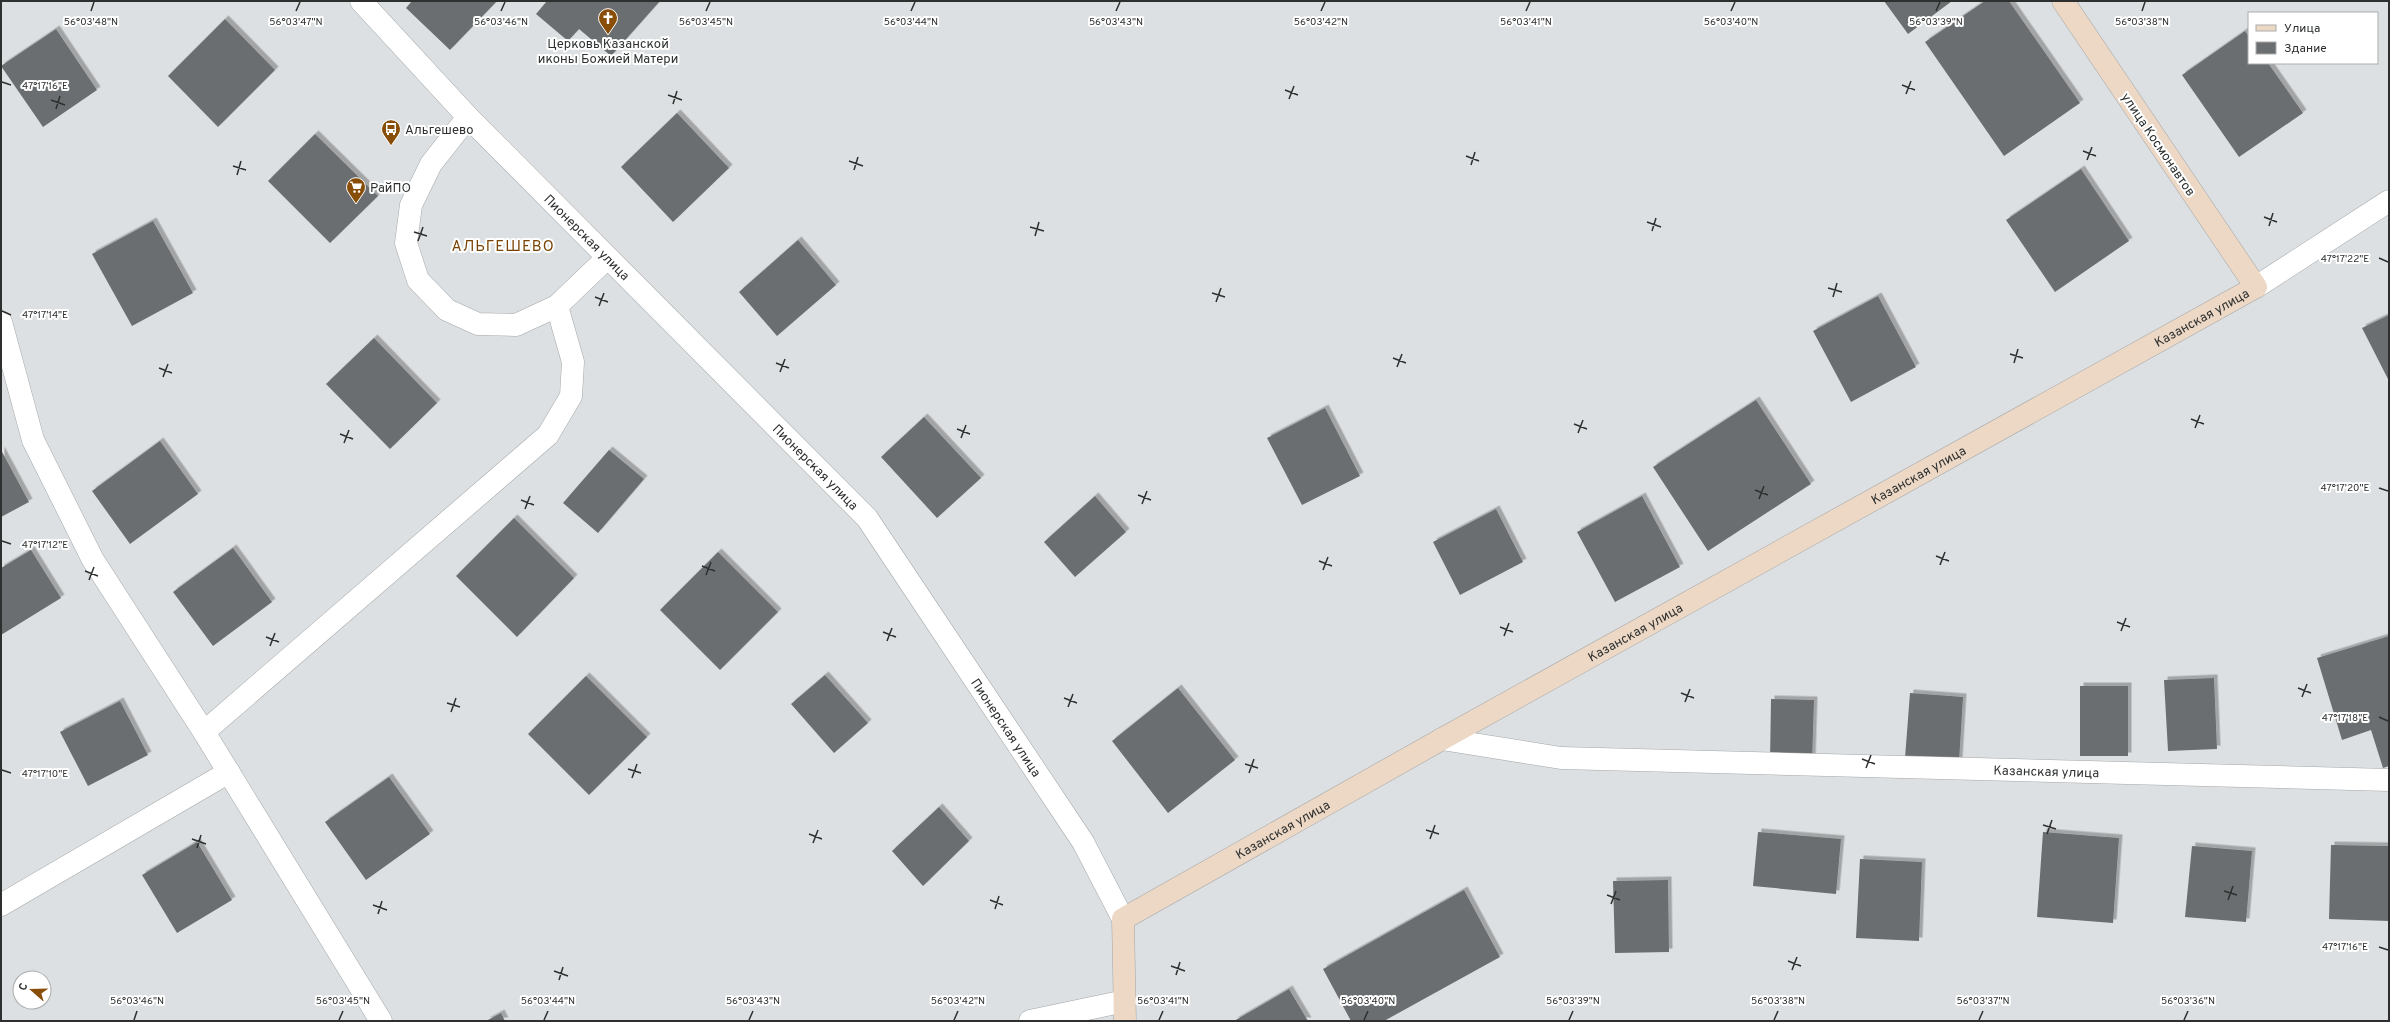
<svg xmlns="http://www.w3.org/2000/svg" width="2390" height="1022" font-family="Overpass,sans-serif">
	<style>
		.building { fill: #6b6e70; filter: url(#shadow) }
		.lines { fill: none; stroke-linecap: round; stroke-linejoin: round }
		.lane-casing { stroke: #a4a7a9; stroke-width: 23 }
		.street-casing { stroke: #a4a7a9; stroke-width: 23 }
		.secondary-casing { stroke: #a4a7a9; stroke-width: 23 }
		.lane { stroke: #fff; stroke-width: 22 }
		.street { stroke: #fff; stroke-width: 22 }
		.secondary { stroke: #ecd8c5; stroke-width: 22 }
		.ticks { fill: none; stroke: #2e3030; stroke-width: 1.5 }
		.labels { text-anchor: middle; stroke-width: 4; stroke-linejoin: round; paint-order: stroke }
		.poi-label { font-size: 13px; fill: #2e3030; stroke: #fff; text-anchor: start }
		.street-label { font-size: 13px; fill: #2e3030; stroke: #fff }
		.quarter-label { font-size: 15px; letter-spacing: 1px; fill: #794403; stroke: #fff }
		.ticks-label { font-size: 10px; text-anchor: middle; fill: #2e3030; stroke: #fff; stroke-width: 4; stroke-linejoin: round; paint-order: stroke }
	</style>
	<defs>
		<filter id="shadow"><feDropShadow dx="3.5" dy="-3.5" stdDeviation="0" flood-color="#0004"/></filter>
	</defs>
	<rect width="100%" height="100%" fill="#dde0e2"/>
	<path class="building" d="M 412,1 L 497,1 L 450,50 L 406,8 Z
		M 547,1 L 660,1 L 611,56 L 579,29 L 568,41 L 536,14 Z
		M 1884,1 L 1952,1 L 1908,34 Z
		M 1985,1 L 2009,1 L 2080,103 L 2004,156 L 1925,42 Z
		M 225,19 L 275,70 L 218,127 L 168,76 Z
		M 56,29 L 97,90 L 43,127 L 1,66 Z
		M 2245,31 L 2249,37 L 2249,63 L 2268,63 L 2303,113 L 2239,157 L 2182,75 Z
		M 677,113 L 729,168 L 673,222 L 621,167 Z
		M 315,134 L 378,196 L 330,243 L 268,181 Z
		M 2081,169 L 2129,241 L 2055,292 L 2006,220 Z
		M 153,221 L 193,293 L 132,326 L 92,254 Z
		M 798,240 L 836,285 L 777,336 L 739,292 Z
		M 1878,296 L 1916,367 L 1851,402 L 1813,331 Z
		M 2389,315 L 2389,381 L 2362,328 Z
		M 374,338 L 437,403 L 390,449 L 326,384 Z
		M 1756,400 L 1811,484 L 1708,551 L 1653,467 Z
		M 1325,408 L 1360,476 L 1302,505 L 1267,438 Z
		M 924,417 L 981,478 L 937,518 L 881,457 Z
		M 160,441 L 198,494 L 130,544 L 92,491 Z
		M 1,450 L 29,502 L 1,517 Z
		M 609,450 L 644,479 L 598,533 L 563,503 Z
		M 1095,496 L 1126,532 L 1075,577 L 1044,542 Z
		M 1642,496 L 1680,567 L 1615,602 L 1577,532 Z
		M 1496,509 L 1523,562 L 1460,595 L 1433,542 Z
		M 514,518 L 574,578 L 517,637 L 456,576 Z
		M 233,548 L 272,602 L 213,646 L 173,592 Z
		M 31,550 L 61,598 L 1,635 L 1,568 Z
		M 718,552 L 778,612 L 720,670 L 660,610 Z
		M 2389,636 L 2389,766 L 2383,768 L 2371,730 L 2342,740 L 2317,658 Z
		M 825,675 L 868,723 L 834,753 L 791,704 Z
		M 586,676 L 647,737 L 589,795 L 528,734 Z
		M 2214,678 L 2217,749 L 2168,751 L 2164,680 Z
		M 2080,686 L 2128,686 L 2128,756 L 2080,756 Z
		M 1178,688 L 1235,760 L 1168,813 L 1112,741 Z
		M 1910,693 L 1963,697 L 1959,762 L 1905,758 Z
		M 1771,699 L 1814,700 L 1812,763 L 1770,762 Z
		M 120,701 L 148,755 L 88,786 L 60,732 Z
		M 389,777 L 430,834 L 366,880 L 325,822 Z
		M 939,807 L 969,841 L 923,886 L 892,851 Z
		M 1758,832 L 1841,839 L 1836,894 L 1753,886 Z
		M 2043,832 L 2119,838 L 2113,923 L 2037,917 Z
		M 197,842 L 232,900 L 177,933 L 142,875 Z
		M 2331,845 L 2389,846 L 2389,921 L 2329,919 Z
		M 2192,846 L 2252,851 L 2246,922 L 2185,917 Z
		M 1860,859 L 1922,862 L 1919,941 L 1856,938 Z
		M 1668,880 L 1669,952 L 1615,953 L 1613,881 Z
		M 1464,890 L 1500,957 L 1384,1021 L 1351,1021 L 1323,969 Z
		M 1289,989 L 1308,1021 L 1234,1021 Z
		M 501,1013 L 505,1021 L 486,1021 Z"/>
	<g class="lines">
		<defs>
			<path id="lane" d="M 468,117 L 431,164 L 411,205 L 406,243 L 418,280 L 447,310 L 478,324 L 516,325 L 557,306 L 607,258
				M 204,732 L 548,435 L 571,396 L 573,362 L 557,306"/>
			<g id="street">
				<path id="s1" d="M 361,1 L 468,117 L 867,518 L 1083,842 L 1123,919"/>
				<path d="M 2256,287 L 2389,201"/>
				<path d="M 1,322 L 33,440 L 93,560 L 204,732 L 381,1021"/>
				<path id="s2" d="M 1442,739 L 1561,758 L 2389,780"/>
				<path d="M 1,905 L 229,772"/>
				<path d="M 1030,1021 L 1125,1001"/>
			</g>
			<g id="secondary">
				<path id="s3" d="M 1125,1021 L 1123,919 L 1442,739 L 2256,287 L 2063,1"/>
			</g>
		</defs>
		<use href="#lane" class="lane-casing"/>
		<use href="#street" class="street-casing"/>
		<use href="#secondary" class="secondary-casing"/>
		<use href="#lane" class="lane"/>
		<use href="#street" class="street"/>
		<use href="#secondary" class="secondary"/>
	</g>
	<path class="ticks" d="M 91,11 L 94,2M 296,11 L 300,2M 501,11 L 505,2M 706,11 L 710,2M 911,11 L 915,2M 1116,11 L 1120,2M 1321,11 L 1325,2M 1526,11 L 1530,2M 1731,11 L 1735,2M 1936,11 L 1940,2M 2142,11 L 2145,2M 2,82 L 11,85M 1902,85 L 1915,90M 1285,90 L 1298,95M 1906,94 L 1911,81M 668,95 L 682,100M 1289,99 L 1294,86M 51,100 L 65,105M 673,104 L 677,91M 56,109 L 60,96M 2083,151 L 2096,156M 1466,156 L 1479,161M 2087,160 L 2092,147M 849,161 L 863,166M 1471,165 L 1475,152M 233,166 L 246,170M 854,170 L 858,157M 237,175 L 241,161M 2264,217 L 2277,222M 1647,222 L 1661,227M 2269,226 L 2273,213M 1030,227 L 1044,231M 1652,231 L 1656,218M 414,232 L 427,236M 1035,236 L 1039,222M 418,241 L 423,227M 2379,258 L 2388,262M 1828,288 L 1842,292M 1212,293 L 1225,297M 595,297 L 608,302M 1833,297 L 1837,283M 1216,302 L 1221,288M 599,306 L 604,293M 2,311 L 11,315M 2010,354 L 2023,358M 1393,358 L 1406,363M 776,363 L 789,368M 2014,363 L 2018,349M 1397,367 L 1402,354M 159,368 L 172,373M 780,372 L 785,359M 163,377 L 168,364M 2191,419 L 2204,424M 1574,424 L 1587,429M 2195,428 L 2200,415M 957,429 L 970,434M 1578,433 L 1583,420M 340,434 L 353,439M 961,438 L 966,425M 344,443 L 349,430M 2379,488 L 2388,491M 1755,490 L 1768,495M 1138,495 L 1151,500M 1759,499 L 1764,486M 521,500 L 534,505M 1142,504 L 1147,491M 525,509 L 530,496M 2,541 L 11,544M 1936,556 L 1949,561M 1319,561 L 1332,566M 1940,565 L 1945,552M 702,566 L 715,571M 1323,570 L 1328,557M 85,571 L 98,576M 706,575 L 711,562M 89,580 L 94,567M 2117,622 L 2130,627M 1500,627 L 1513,632M 2121,631 L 2126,618M 883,632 L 896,637M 1504,636 L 1509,623M 266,637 L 279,642M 887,641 L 892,628M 270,646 L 275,633M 2298,688 L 2311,693M 1681,693 L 1694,698M 2302,697 L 2307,684M 1064,698 L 1077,703M 1685,702 L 1690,689M 447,703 L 460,707M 1068,707 L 1073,694M 451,712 L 456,698M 2379,717 L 2388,721M 1862,759 L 1875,764M 1245,764 L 1258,768M 1866,768 L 1871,755M 628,769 L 641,773M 2,770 L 11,773M 1249,773 L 1254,759M 632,778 L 637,764M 2043,825 L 2056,829M 1426,830 L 1439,834M 809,834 L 822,839M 2047,834 L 2052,820M 192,839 L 206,844M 1430,839 L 1435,825M 813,843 L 818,830M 197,848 L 201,835M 2224,891 L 2237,895M 1607,895 L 1620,900M 990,900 L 1003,905M 2228,900 L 2233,886M 1611,904 L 1616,891M 373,905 L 387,910M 995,909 L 999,896M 378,914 L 382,901M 2379,947 L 2388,950M 1788,961 L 1801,966M 1171,966 L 1185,971M 1792,970 L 1797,957M 554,971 L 568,976M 1176,975 L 1180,962M 559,980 L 563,967M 134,1020 L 137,1011M 339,1020 L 343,1011M 544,1020 L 548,1011M 749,1020 L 753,1011M 954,1020 L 958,1011M 1159,1020 L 1163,1011M 1364,1020 L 1368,1011M 1569,1020 L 1573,1011M 1774,1020 L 1778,1011M 1979,1020 L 1983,1011M 2184,1020 L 2188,1011"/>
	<defs>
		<symbol id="church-pin" viewBox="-11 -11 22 30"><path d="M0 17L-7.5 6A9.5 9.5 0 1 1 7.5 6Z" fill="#884d06" stroke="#fff"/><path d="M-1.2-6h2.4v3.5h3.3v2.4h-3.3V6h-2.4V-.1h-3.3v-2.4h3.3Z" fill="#fff"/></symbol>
		<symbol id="bus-pin" viewBox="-11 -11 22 30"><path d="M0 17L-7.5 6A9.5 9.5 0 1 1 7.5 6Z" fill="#884d06" stroke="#fff"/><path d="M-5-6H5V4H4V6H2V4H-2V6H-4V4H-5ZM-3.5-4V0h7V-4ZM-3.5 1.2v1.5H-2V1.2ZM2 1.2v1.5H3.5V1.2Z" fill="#fff"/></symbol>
		<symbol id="supermarket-pin" viewBox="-11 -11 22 30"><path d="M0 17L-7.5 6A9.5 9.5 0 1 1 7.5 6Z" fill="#884d06" stroke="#fff"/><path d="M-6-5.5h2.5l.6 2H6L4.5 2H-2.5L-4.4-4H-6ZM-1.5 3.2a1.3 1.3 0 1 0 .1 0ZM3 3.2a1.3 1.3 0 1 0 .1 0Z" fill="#fff"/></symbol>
	</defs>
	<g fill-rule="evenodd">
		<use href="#church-pin" x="597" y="7" width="22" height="30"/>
		<use href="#bus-pin" x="380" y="118" width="22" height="30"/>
		<use href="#supermarket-pin" x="345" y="176" width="22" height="30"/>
	</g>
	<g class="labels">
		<g class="poi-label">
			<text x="608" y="48" text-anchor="middle">Церковь Казанской<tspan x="608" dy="15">иконы Божией Матери</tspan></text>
			<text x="405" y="134">Альгешево</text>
			<text x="370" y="192">РайПО</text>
		</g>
		<g class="street-label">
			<text transform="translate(2159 144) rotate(56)" y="5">улица Космонавтов</text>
			<text dy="5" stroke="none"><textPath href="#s1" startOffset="327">Пионерская улица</textPath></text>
			<text dy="5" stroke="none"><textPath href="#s3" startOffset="1337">Казанская улица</textPath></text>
			<text dy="5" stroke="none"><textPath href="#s1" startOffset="651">Пионерская улица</textPath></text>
			<text dy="5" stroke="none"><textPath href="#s3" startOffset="1013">Казанская улица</textPath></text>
			<text dy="5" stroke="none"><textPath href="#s3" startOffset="689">Казанская улица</textPath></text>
			<text dy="5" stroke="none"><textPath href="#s1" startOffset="975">Пионерская улица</textPath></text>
			<text dy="5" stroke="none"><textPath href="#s2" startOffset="606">Казанская улица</textPath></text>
			<text dy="5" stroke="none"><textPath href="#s3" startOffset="285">Казанская улица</textPath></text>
		</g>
		<g class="quarter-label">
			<text x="503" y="251">АЛЬГЕШЕВО</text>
		</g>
	</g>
	<g class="ticks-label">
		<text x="91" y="25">56°03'48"N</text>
		<text x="296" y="25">56°03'47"N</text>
		<text x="501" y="25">56°03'46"N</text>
		<text x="706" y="25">56°03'45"N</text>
		<text x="911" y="25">56°03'44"N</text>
		<text x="1116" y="25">56°03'43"N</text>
		<text x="1321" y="25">56°03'42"N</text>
		<text x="1526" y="25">56°03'41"N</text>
		<text x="1731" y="25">56°03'40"N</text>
		<text x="1936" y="25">56°03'39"N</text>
		<text x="2142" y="25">56°03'38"N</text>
		<text x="45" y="89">47°17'16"E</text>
		<text x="2345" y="262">47°17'22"E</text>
		<text x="45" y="318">47°17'14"E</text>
		<text x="2345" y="491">47°17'20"E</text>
		<text x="45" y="548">47°17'12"E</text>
		<text x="2345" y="721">47°17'18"E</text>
		<text x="45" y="777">47°17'10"E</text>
		<text x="2345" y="950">47°17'16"E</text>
		<text x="137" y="1004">56°03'46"N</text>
		<text x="343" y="1004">56°03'45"N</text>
		<text x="548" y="1004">56°03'44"N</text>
		<text x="753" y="1004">56°03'43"N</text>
		<text x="958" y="1004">56°03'42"N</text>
		<text x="1163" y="1004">56°03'41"N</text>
		<text x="1368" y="1004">56°03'40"N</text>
		<text x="1573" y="1004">56°03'39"N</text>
		<text x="1778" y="1004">56°03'38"N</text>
		<text x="1983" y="1004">56°03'37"N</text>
		<text x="2188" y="1004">56°03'36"N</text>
	</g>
	<rect width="2390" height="1022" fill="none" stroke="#2e3030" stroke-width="4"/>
	<rect x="2248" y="12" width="130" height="52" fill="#ffffff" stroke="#abacac"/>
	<rect x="2256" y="25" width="20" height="6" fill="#ecd8c5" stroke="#abacac"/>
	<text x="2284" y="32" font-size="12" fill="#2e3030">Улица</text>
	<rect x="2256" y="42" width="20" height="12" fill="#6b6e70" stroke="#abacac"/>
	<text x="2284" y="52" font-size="12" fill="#2e3030">Здание</text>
	<g transform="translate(32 990) rotate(290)"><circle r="19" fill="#ffffff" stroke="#abacac"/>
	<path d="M0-3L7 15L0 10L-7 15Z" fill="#884d06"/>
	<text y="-6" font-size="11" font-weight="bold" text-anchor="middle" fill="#2e3030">С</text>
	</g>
</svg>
